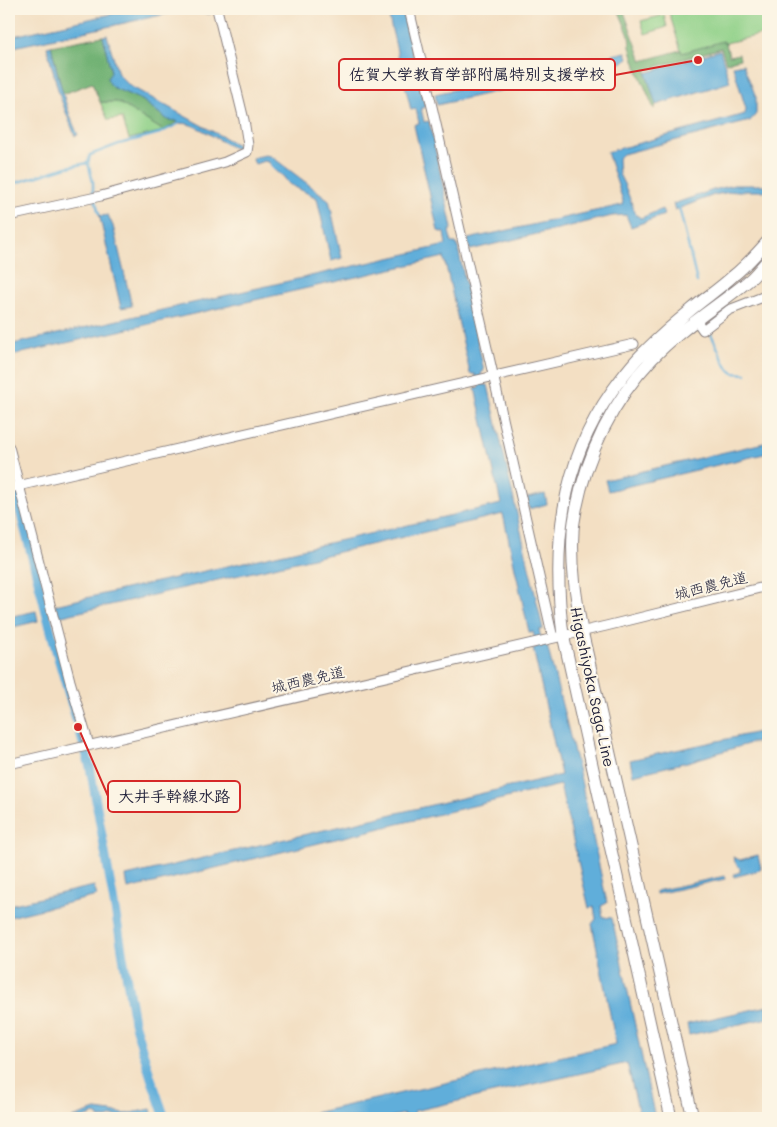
<svg xmlns="http://www.w3.org/2000/svg" width="777" height="1127" font-family="Mali,'Klee One',sans-serif">
	<style>
		.green { fill: #8ed087; stroke: #587961 }
		.forest { fill: #72b274; stroke: #4a6a58 }
		.water { fill: #60aeda; stroke: #41688a }
		.lines { fill: none; stroke-linecap: round; stroke-linejoin: round }
		.stream { stroke: #60aeda; stroke-width: 2.5 }
		.canal { stroke: #60aeda; stroke-width: 9 }
		.minor-casing { stroke: #8a807f; stroke-width: 11 }
		.major-casing { stroke: #8a807f; stroke-width: 13 }
		.minor { stroke: #fff; stroke-width: 9 }
		.major { stroke: #fff; stroke-width: 11 }
		.labels { text-anchor: middle; stroke-width: 4; stroke-linejoin: round; paint-order: stroke }
		.street-label { font-size: 15px; fill: #22223b; stroke: #fcf5e5 }
		.leader { fill: none; stroke: #d62828; stroke-width: 2 }
		.callout-dot { fill: #d62828; stroke: #fcf5e5; stroke-width: 2 }
		.callout { fill: #fcf5e5; stroke: #d62828; stroke-width: 2 }
		.callout-label { font-size: 16px; text-anchor: middle; font-weight: bold; fill: #22223b }
	</style>
	<rect width="100%" height="100%" fill="#fcf5e5"/>
	<filter id="ink" filterUnits="userSpaceOnUse"><feTurbulence type="fractalNoise" baseFrequency=".02" numOctaves="2"/><feDisplacementMap in="SourceGraphic" scale="10" xChannelSelector="R" yChannelSelector="G"/><feConvolveMatrix kernelMatrix="1 2 1 2 8 2 1 2 1" color-interpolation-filters="sRGB"/></filter>
	<filter id="wash" filterUnits="userSpaceOnUse"><feTurbulence type="fractalNoise" baseFrequency=".0096" numOctaves="4" result="noise"/><feDisplacementMap in="SourceGraphic" scale="20" xChannelSelector="R" yChannelSelector="G"/><feGaussianBlur stdDeviation="1.12" result="paint"/><feColorMatrix in="noise" values="0 0 0 0 0 0 0 0 0 0 0 0 0 0 0 0 0 1.4 0 .05"/><feComposite in="paint" operator="in"/></filter>
	<g filter="url(#wash)">
		<rect width="100%" height="100%" fill="#f3dfc3"/>
		<path class="green" d="M 668,9 L 768,9 L 768,33 L 726,43 L 723,41 L 682,54 Z
			M 664,15 L 667,27 L 645,34 L 641,21 Z
			M 100,102 L 118,102 L 164,131 L 129,139 L 122,118 L 108,120 Z"/>
		<path class="forest" d="M 618,9 L 623,9 L 642,61 L 681,50 L 682,53 L 723,41 L 726,43 L 729,56 L 739,54 L 740,59 L 726,63 L 721,48 L 646,70 L 656,105 L 654,109 L 637,69 L 630,47 L 629,36 Z
			M 103,36 L 111,72 L 112,87 L 142,100 L 168,120 L 178,121 L 164,131 L 118,102 L 100,102 L 92,83 L 63,94 L 51,46 Z"/>
		<path class="water" d="M 134,9 L 210,9 L 210,14 L 180,11 L 9,48 L 9,37 Z
			M 387,9 L 402,9 L 425,107 L 421,108 L 424,122 L 429,121 L 452,228 L 449,232 L 452,243 L 456,243 L 458,248 L 484,371 L 481,373 L 484,385 L 488,385 L 543,629 L 539,630 L 543,645 L 547,645 L 581,780 L 607,903 L 601,906 L 603,917 L 612,918 L 655,1118 L 640,1118 L 627,1063 L 414,1111 L 415,1118 L 405,1118 L 404,1114 L 386,1118 L 292,1118 L 616,1044 L 592,924 L 596,919 L 594,907 L 589,908 L 560,785 L 128,889 L 126,876 L 561,775 L 533,648 L 537,647 L 533,632 L 529,632 L 503,514 L 58,617 L 55,605 L 501,504 L 475,388 L 479,387 L 475,374 L 470,374 L 444,257 L 9,356 L 9,345 L 446,245 L 444,233 L 438,231 L 414,125 L 419,123 L 416,109 L 411,110 Z
			M 107,35 L 118,74 L 130,86 L 241,147 L 237,149 C 221,144 193,119 178,124 L 177,121 L 168,120 L 142,100 L 112,87 L 107,79 L 111,72 L 103,36 Z
			M 51,46 C 58,76 65,107 78,135 L 75,136 L 59,94 L 47,47 Z
			M 720,50 L 730,82 L 656,105 L 646,73 Z
			M 626,52 L 628,58 L 621,63 L 437,105 L 435,94 Z
			M 743,64 L 756,97 L 756,114 L 750,121 L 623,154 L 618,159 L 619,174 L 625,186 L 636,215 L 641,218 L 662,209 L 664,215 L 631,227 L 626,215 L 612,216 L 470,250 L 468,239 L 622,205 L 623,201 L 607,152 L 745,114 L 746,109 L 733,66 Z
			M 265,155 L 271,156 L 329,200 L 342,258 L 331,261 L 317,198 L 289,184 L 283,176 L 273,169 L 269,162 L 264,161 L 255,164 L 252,158 Z
			M 734,185 L 768,185 L 768,191 L 735,191 L 714,195 L 675,210 L 673,204 L 713,190 Z
			M 99,214 L 102,216 L 108,215 L 113,226 L 132,306 L 121,308 Z
			M 768,442 L 768,453 L 608,491 L 605,480 Z
			M 545,494 L 547,504 L 529,509 L 527,498 Z
			M 36,611 L 38,621 L 9,628 L 9,617 Z
			M 768,730 L 768,742 L 751,743 L 691,761 L 633,775 L 630,760 Z
			M 758,855 L 761,868 L 760,870 L 734,877 L 734,874 L 740,872 L 740,868 L 735,862 L 733,857 L 740,860 Z
			M 725,876 L 725,879 L 656,894 L 656,891 Z
			M 94,886 L 97,896 L 9,917 L 9,905 Z
			M 768,1006 L 768,1018 L 689,1035 L 687,1024 Z
			M 151,1109 L 152,1113 L 126,1118 L 113,1116 L 108,1118 L 98,1118 L 99,1116 L 95,1114 L 84,1118 L 72,1118 L 96,1110 L 126,1114 Z"/>
		<g class="lines">
			<path class="stream" d="M 88,163 L 93,182 L 93,192 L 99,214
				M 9,185 L 67,167 L 88,163 L 90,155 L 119,144 L 160,133 L 178,124
				M 679,207 L 697,282
				M 711,334 L 727,368 L 734,373 L 746,374"/>
			<path class="canal" d="M 9,468 L 56,651 L 90,767 L 119,932 L 134,1022 L 151,1078 L 165,1118"/>
		</g>
	</g>
	<g filter="url(#ink)">
		<g class="lines">
			<defs>
				<path id="minor" d="M 409,9 L 433,111 L 553,638
					M 9,216 L 101,196 L 225,162 L 247,152 L 248,145 L 244,120 L 217,9
					M 696,320 L 703,330 L 729,310 L 768,295
					M 9,447 L 70,681 L 89,745
					M 9,488 L 634,344
					M 9,764 L 606,626 L 768,586"/>
				<path id="major" d="M 671,1118 L 563,635 C 552,548 560,465 612,391 C 622,377 633,362 646,350 C 660,336 676,322 692,309 C 705,298 720,288 733,276 C 746,266 757,253 768,241
					M 693,1118 L 582,631 C 576,598 571,566 573,532 C 573,525 575,517 576,510 C 587,454 613,400 652,359 C 680,329 715,308 747,282 C 755,276 761,267 768,260"/>
			</defs>
			<use href="#minor" class="minor-casing"/>
			<use href="#major" class="major-casing"/>
			<use href="#minor" class="minor"/>
			<use href="#major" class="major"/>
		</g>
	</g>
	<g class="labels">
		<g class="street-label">
			<text transform="translate(711 586) rotate(-14)" y="5">城西農免道</text>
			<text transform="translate(308 680) rotate(-13)" y="5">城西農免道</text>
			<text transform="translate(592 687) rotate(78)" y="5">Higashiyoka Saga Line</text>
		</g>
	</g>
	<path class="leader" d="M698 60L615 75M78 727L108 796"/>
	<g class="callout-dot">
		<circle cx="698" cy="60" r="5"/>
		<circle cx="78" cy="727" r="5"/>
	</g>
	<g class="callout">
		<rect x="339" y="59" width="276" height="31" rx="5"/>
		<rect x="108" y="781" width="132" height="31" rx="5"/>
	</g>
	<g class="callout-label">
		<text x="477" y="80">佐賀大学教育学部附属特別支援学校</text>
		<text x="174" y="802">大井手幹線水路</text>
	</g>
	<rect width="777" height="1127" fill="none" stroke="#fcf5e5" stroke-width="30"/>
</svg>
